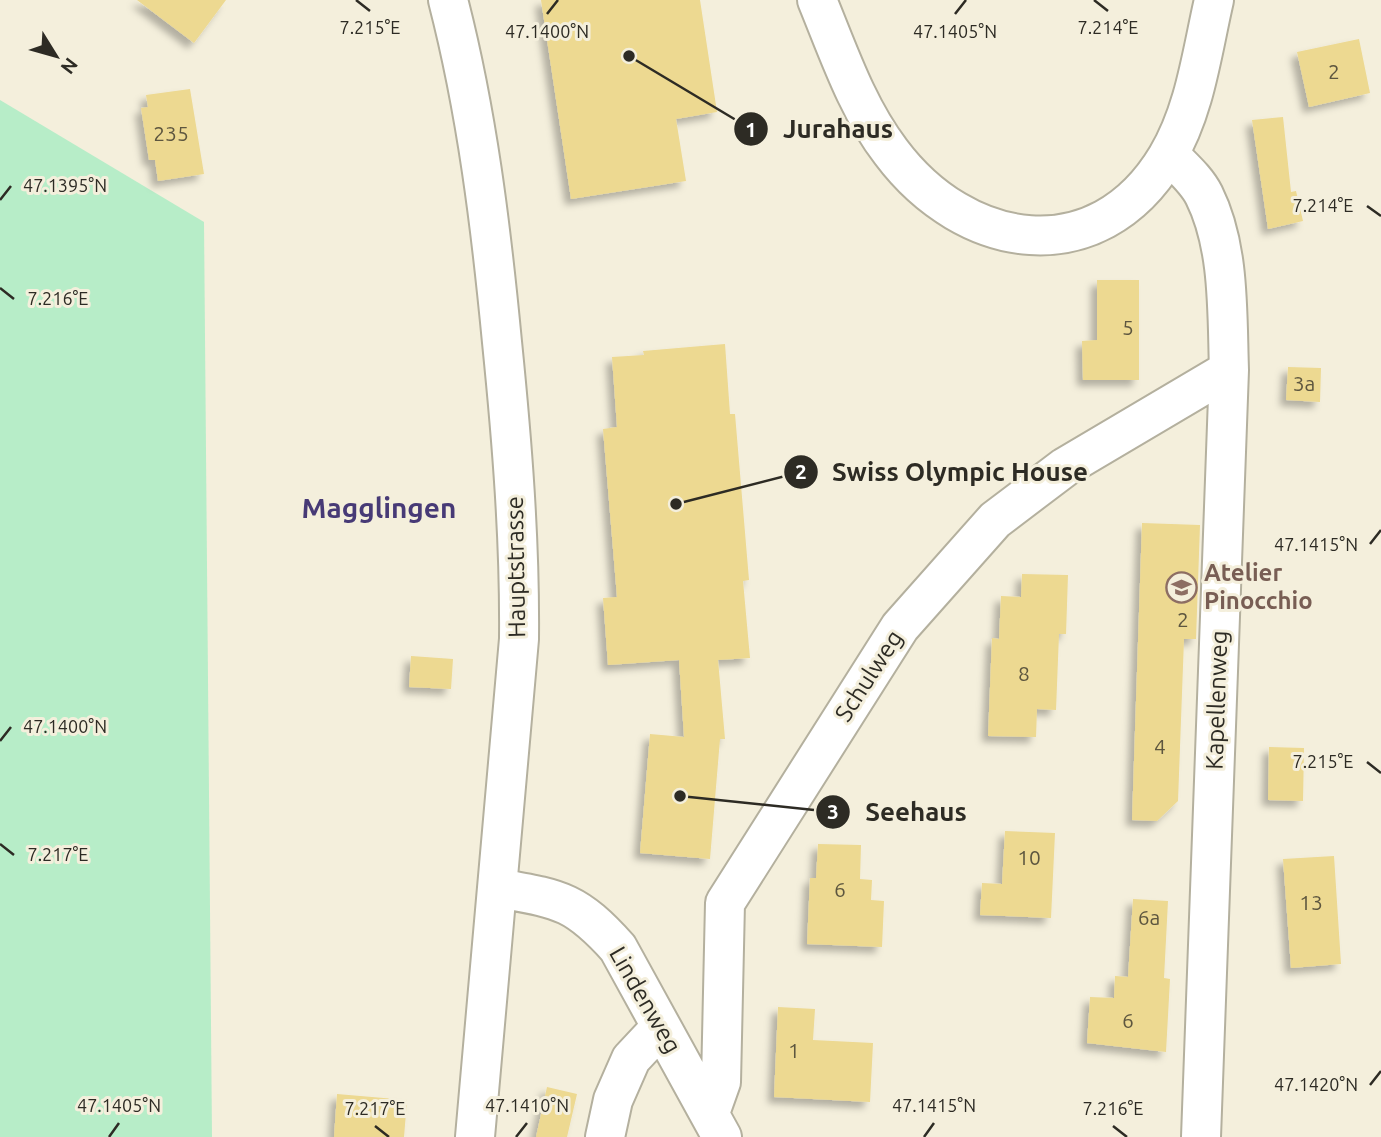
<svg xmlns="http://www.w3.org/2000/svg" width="1381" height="1137" font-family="Ubuntu,sans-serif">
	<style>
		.green { fill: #b7edc8 }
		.building { fill: #edd991; filter: url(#shadow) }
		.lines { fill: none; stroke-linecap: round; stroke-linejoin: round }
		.minor-casing { stroke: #b4b09e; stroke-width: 42 }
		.minor { stroke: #fff; stroke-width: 38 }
		.ticks { fill: none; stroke: #2d2b24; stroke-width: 2.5 }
		.labels { text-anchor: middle; stroke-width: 6; stroke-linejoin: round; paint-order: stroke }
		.number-label { font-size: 21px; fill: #5d563f }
		.street-label { font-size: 24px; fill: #2d2b24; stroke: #f4efdc }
		.education-label { font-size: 24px; font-weight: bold; fill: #785e54; stroke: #f4efdc; text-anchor: start }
		.quarter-label { font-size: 28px; font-weight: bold; fill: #473a76; stroke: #f4efdc }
		.ticks-label { font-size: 18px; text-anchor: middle; fill: #2d2b24; stroke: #f4efdc; stroke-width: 6; stroke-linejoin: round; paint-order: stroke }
		.leader { fill: none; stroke: #2d2b24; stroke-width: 2.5 }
		.callout-dot { fill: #2d2b24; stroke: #f4efdc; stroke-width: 2.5 }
		.mark-label { font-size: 21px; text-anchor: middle; font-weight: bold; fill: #fff }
		.callout-label { font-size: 26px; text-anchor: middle; font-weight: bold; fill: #2d2b24; stroke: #f4efdc; stroke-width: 6; stroke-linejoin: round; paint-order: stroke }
	</style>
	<defs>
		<filter id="shadow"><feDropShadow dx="-6" dy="6" stdDeviation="3.5" flood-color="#0004"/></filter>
	</defs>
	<rect width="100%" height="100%" fill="#f4efdc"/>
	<path class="green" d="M 0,100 L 204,222 L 212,1137 L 0,1137 Z"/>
	<path class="building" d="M 137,0 L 226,0 L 194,43 Z
		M 541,0 L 700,0 L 717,112 L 676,119 L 686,181 L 571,199 Z
		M 1359,39 L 1370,93 L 1309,107 L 1297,52 Z
		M 190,89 L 204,174 L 158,181 L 155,160 L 149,160 L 141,108 L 148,107 L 146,95 Z
		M 1283,117 L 1291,192 L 1296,191 L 1303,221 L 1268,229 L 1252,120 Z
		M 1097,280 L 1139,280 L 1139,380 L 1083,380 L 1082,341 L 1097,340 Z
		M 725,344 L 730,414 L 735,414 L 749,580 L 743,581 L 750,658 L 718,660 L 725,739 L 720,739 L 710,859 L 640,853 L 650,734 L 684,737 L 679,660 L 608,665 L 603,598 L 617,597 L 603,429 L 617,427 L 612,357 L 644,355 L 643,351 Z
		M 1288,367 L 1321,368 L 1320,402 L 1286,400 Z
		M 1142,523 L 1200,525 L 1196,639 L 1184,639 L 1178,801 L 1157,821 L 1132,820 Z
		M 1022,574 L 1068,575 L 1066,634 L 1059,634 L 1056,710 L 1037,709 L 1036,737 L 988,736 L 992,638 L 999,639 L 1001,596 L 1021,597 Z
		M 411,656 L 453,659 L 451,689 L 409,687 Z
		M 1269,747 L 1304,748 L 1303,801 L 1268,800 Z
		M 1005,831 L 1055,833 L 1051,918 L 980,915 L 982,883 L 1002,884 Z
		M 818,844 L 861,845 L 860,879 L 872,880 L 871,900 L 884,901 L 882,947 L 807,944 L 810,878 L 816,878 Z
		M 1334,856 L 1341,964 L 1291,968 L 1283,859 Z
		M 1133,899 L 1168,901 L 1164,978 L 1170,979 L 1166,1052 L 1087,1043 L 1090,997 L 1114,998 L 1115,976 L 1128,977 Z
		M 778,1007 L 815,1009 L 813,1040 L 873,1043 L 870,1102 L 774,1097 Z
		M 547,1087 L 577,1094 L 567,1137 L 536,1137 Z
		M 337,1094 L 407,1100 L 404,1137 L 334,1137 Z"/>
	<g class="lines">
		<defs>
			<path id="minor" d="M 448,0 C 477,112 491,227 502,342 C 512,441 520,540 519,639 L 475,1137
				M 817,0 C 838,51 857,108 891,152 C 965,251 1097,273 1167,157 C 1195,111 1202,52 1214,0
				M 1169,154 C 1181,167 1196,179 1204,195 C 1230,247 1227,313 1229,370 L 1201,1137
				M 498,888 C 559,899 575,900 618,948 L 722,1137
				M 710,1113 L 721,1082 L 725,903 L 900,627 L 995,520 L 1065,467 L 1229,370
				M 605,1137 L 613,1100 L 631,1059 L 661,1027"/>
		</defs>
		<use href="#minor" class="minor-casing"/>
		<use href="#minor" class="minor"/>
	</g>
	<path class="ticks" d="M 356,0 L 370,11M 1094,0 L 1108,11M 547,14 L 558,0M 955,14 L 966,0M 0,200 L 11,186M 1367,206 L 1381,216M 0,288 L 14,299M 1370,544 L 1381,530M 0,741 L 11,727M 1367,762 L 1381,773M 0,844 L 14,855M 1370,1085 L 1381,1071M 375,1126 L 389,1137M 1113,1126 L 1127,1137M 109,1137 L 119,1123M 516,1137 L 527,1123M 924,1137 L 934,1123"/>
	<defs>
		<symbol id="school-ring" viewBox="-11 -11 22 22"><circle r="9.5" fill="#f4efdc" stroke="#8d6e63" stroke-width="1.5"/><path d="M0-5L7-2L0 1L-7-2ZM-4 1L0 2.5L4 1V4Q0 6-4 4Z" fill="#8d6e63"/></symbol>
	</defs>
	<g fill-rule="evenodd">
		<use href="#school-ring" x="1164" y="570" width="35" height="35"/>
	</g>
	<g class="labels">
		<g class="number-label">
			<text x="1334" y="79">2</text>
			<text x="171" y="141">235</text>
			<text x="1128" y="335">5</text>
			<text x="1304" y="391">3a</text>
			<text x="1183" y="627">2</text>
			<text x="1024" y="681">8</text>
			<text x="1160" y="754">4</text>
			<text x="1029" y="865">10</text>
			<text x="840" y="897">6</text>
			<text x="1311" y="910">13</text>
			<text x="1149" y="925">6a</text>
			<text x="1128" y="1028">6</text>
			<text x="794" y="1058">1</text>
		</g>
		<g class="street-label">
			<text transform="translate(516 567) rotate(-91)" y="8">Hauptstrasse</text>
			<text transform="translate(869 676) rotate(-57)" y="8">Schulweg</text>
			<text transform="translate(1217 700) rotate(-88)" y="8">Kapellenweg</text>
			<text transform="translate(645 1000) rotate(60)" y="8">Lindenweg</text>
		</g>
		<g class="education-label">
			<text x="1204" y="581">Atelier<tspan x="1204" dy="28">Pinocchio</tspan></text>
		</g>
		<g class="quarter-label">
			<text x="379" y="518">Magglingen</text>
		</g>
	</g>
	<g class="ticks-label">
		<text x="370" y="34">7.215°E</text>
		<text x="1108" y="34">7.214°E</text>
		<text x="547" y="38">47.1400°N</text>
		<text x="955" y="38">47.1405°N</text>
		<text x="65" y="192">47.1395°N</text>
		<text x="1323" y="212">7.214°E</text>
		<text x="58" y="305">7.216°E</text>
		<text x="1316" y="551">47.1415°N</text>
		<text x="65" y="733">47.1400°N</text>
		<text x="1323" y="768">7.215°E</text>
		<text x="58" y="861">7.217°E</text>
		<text x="1316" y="1091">47.1420°N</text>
		<text x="119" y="1112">47.1405°N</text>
		<text x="527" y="1112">47.1410°N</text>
		<text x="934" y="1112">47.1415°N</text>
		<text x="375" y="1115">7.217°E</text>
		<text x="1113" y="1115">7.216°E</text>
	</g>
	<path class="leader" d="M629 56L751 129M676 504L801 472M680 796L833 812"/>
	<g class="callout-dot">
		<circle cx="629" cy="56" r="7"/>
		<circle cx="676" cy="504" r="7"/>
		<circle cx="680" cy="796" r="7"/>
		<circle cx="751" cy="129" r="18"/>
		<circle cx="801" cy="472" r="18"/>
		<circle cx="833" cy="812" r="18"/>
	</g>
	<g class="mark-label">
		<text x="751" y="137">1</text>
		<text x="801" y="479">2</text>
		<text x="833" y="819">3</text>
	</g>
	<g class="callout-label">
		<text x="838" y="138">Jurahaus</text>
		<text x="960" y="481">Swiss Olympic House</text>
		<text x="916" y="821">Seehaus</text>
	</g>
	<g transform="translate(56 56) rotate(127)" stroke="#f4efdc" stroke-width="5" paint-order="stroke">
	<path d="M0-5L12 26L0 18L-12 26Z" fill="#2d2b24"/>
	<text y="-10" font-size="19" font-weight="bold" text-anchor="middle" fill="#2d2b24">N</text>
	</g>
</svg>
